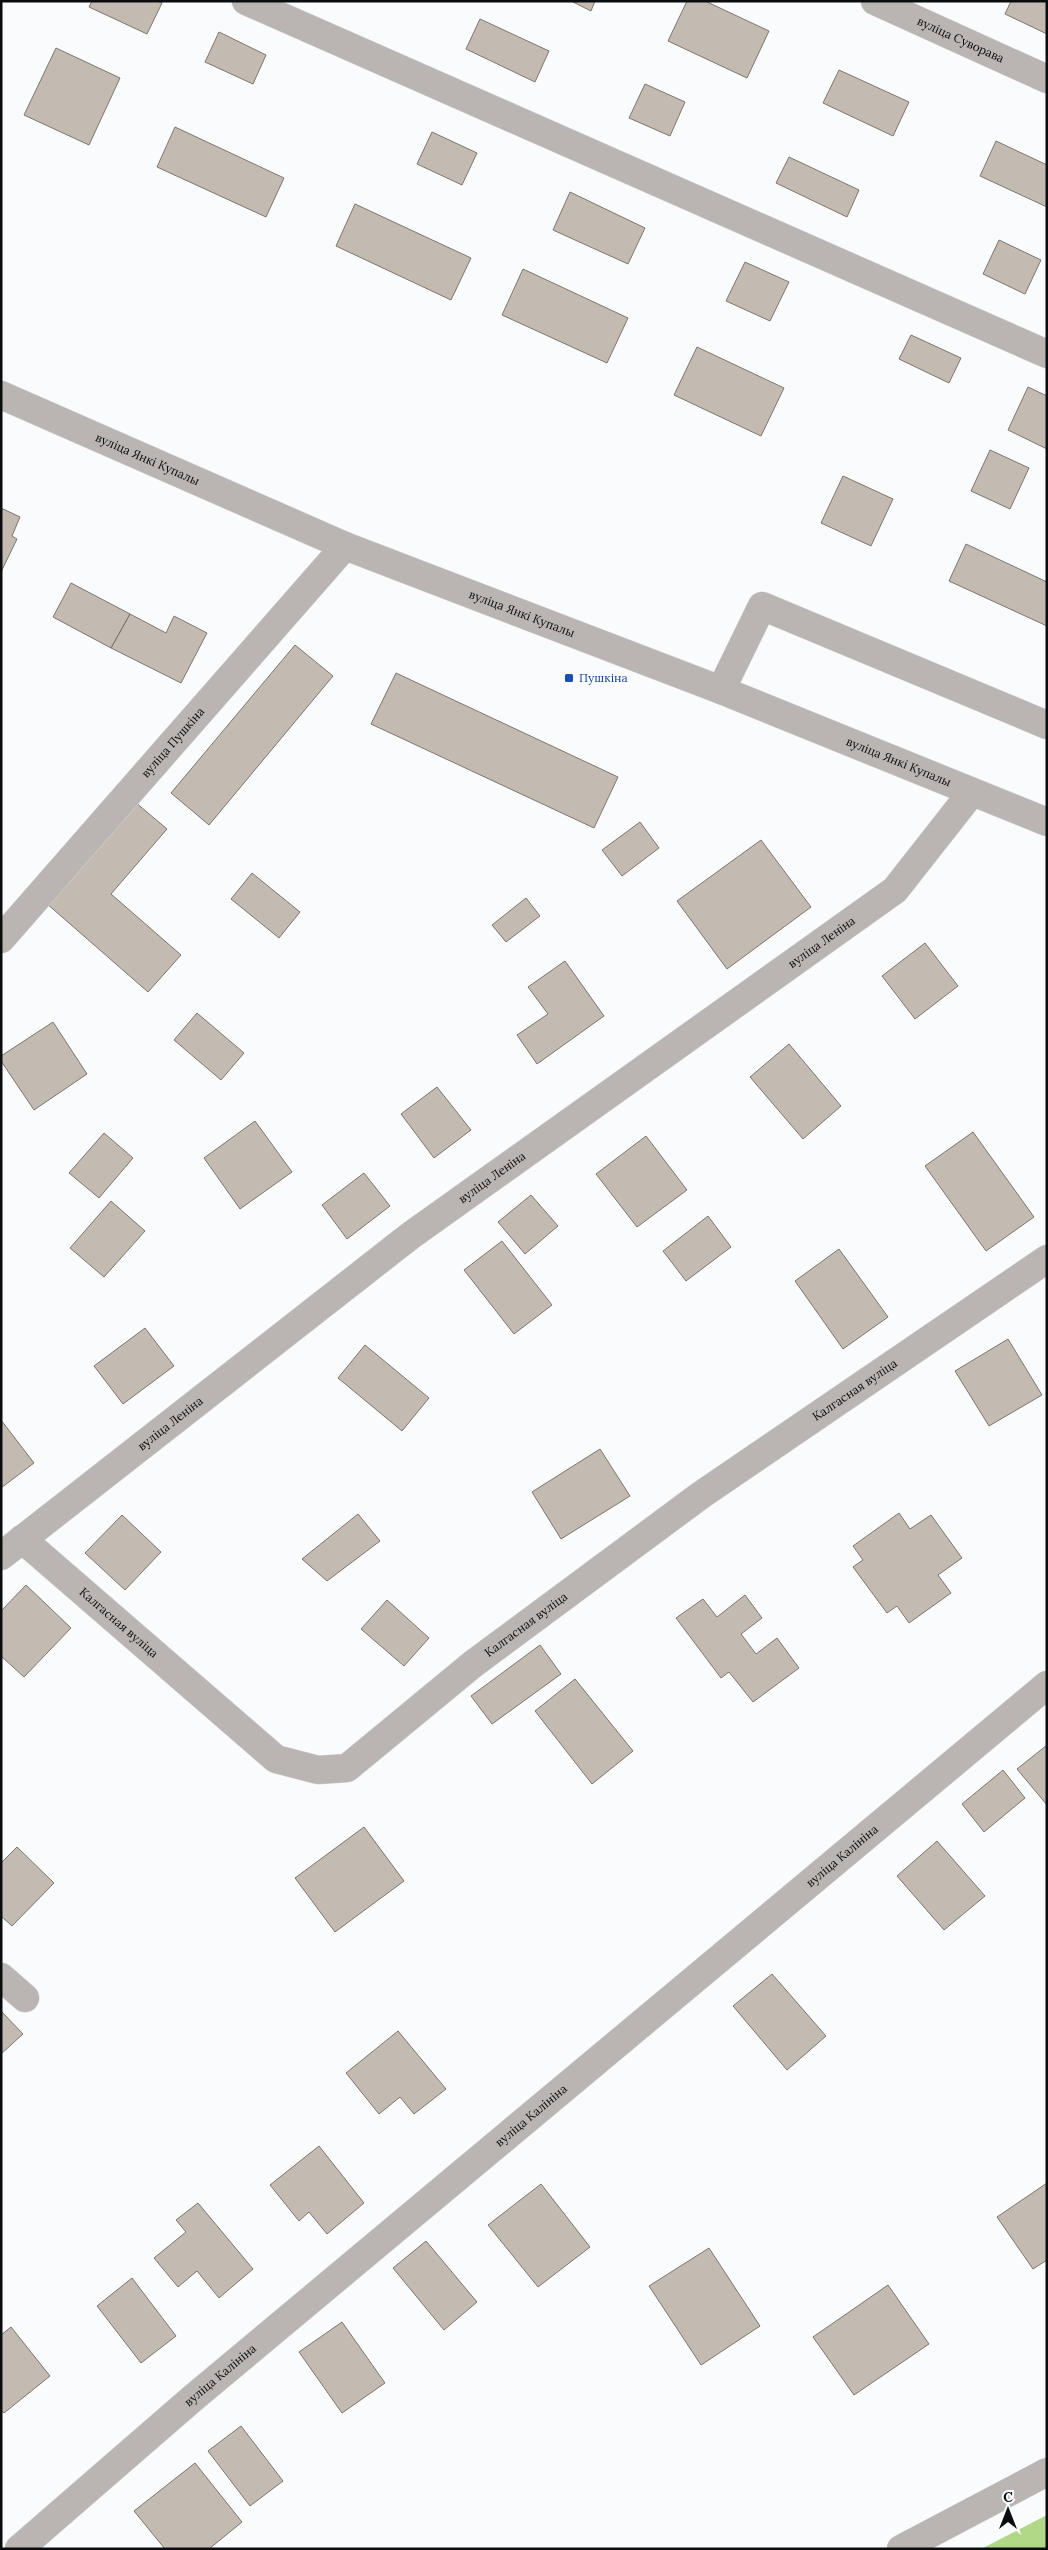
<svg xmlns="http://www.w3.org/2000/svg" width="1048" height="2550" font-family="Lora,serif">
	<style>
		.forest { fill: #b0d886 }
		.building { fill: #c3bbb2; stroke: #7d766d }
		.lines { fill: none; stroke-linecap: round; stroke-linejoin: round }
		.minor-casing { stroke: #d4d5d7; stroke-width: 29 }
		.minor { stroke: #bab4b2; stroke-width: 28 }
		.transit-dot { fill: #1a4fb4; stroke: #fafbfd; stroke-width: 2 }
		.labels { text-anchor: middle; stroke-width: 4; stroke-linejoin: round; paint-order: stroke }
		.street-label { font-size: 12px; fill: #0a0d10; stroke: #fafbfd }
		.transit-label { font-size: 12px; fill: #164399; stroke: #fafbfd; text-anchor: start }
	</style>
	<rect width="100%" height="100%" fill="#fafbfd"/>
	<path class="forest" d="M 1047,2515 L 1047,2549 L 981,2549 Z"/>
	<path class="building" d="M 92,1 L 158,1 L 162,3 L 147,34 L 89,7 Z
		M 571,1 L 595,1 L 591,11 Z
		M 687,1 L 705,1 L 769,31 L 747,78 L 668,41 Z
		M 1011,1 L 1047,1 L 1047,34 L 1005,14 Z
		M 480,19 L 549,51 L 535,82 L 466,49 Z
		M 219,32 L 266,55 L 253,84 L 205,62 Z
		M 56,48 L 120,78 L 89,145 L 24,115 Z
		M 839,70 L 909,102 L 893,136 L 823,103 Z
		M 645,84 L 685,102 L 670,136 L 629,118 Z
		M 175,127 L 284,178 L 266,217 L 157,167 Z
		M 432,132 L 477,153 L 462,185 L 417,164 Z
		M 996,141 L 1047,165 L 1047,207 L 980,176 Z
		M 789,157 L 859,190 L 847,217 L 776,183 Z
		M 570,192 L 645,228 L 628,264 L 553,230 Z
		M 355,204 L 471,258 L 451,300 L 336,246 Z
		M 999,240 L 1041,260 L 1025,294 L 983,274 Z
		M 745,262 L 789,282 L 770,321 L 726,301 Z
		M 523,269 L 628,318 L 607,363 L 502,315 Z
		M 911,335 L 961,358 L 949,383 L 899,359 Z
		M 697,347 L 784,388 L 761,436 L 674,395 Z
		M 1028,387 L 1047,396 L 1047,449 L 1008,430 Z
		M 990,450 L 1029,468 L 1010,509 L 971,491 Z
		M 843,476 L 893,499 L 871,546 L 821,523 Z
		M 1,508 L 20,517 L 12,536 L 17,539 L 1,572 Z
		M 966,544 L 1047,582 L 1047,626 L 949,581 Z
		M 71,583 L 130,614 L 111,648 L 53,617 Z
		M 130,614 L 166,633 L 174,616 L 207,633 L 181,683 L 111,648 Z
		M 295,645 L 333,676 L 209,825 L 171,793 Z
		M 396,673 L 618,777 L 594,828 L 371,724 Z
		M 135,802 L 167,829 L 111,894 L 181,955 L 148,992 L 46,903 Z
		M 640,822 L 659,848 L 622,876 L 602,850 Z
		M 761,840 L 811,907 L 727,969 L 677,901 Z
		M 252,873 L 300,912 L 279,938 L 231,899 Z
		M 526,898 L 540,916 L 506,942 L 492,925 Z
		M 925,943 L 958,986 L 915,1019 L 882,976 Z
		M 565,961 L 604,1016 L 537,1064 L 517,1035 L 548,1014 L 528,987 Z
		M 197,1013 L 244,1053 L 221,1080 L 174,1040 Z
		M 53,1022 L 87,1074 L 34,1110 L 1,1061 L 1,1056 Z
		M 789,1044 L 841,1106 L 803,1139 L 750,1077 Z
		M 437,1087 L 471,1130 L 434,1158 L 401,1114 Z
		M 255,1121 L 292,1172 L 240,1209 L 204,1158 Z
		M 973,1132 L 1034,1217 L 986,1251 L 925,1166 Z
		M 104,1133 L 133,1158 L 99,1198 L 69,1173 Z
		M 646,1136 L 687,1190 L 637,1227 L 596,1174 Z
		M 364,1173 L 390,1206 L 347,1239 L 322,1205 Z
		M 531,1195 L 558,1226 L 525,1254 L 498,1222 Z
		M 111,1201 L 145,1231 L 104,1277 L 70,1248 Z
		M 708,1216 L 731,1247 L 686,1281 L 663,1251 Z
		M 502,1241 L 552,1305 L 514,1334 L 464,1270 Z
		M 839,1249 L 888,1317 L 843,1349 L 795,1281 Z
		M 145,1328 L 174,1366 L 123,1404 L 94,1366 Z
		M 1008,1339 L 1042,1395 L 989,1426 L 955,1371 Z
		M 365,1345 L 429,1398 L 402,1431 L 338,1378 Z
		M 1,1420 L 34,1463 L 1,1488 Z
		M 600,1449 L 630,1496 L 561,1539 L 532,1492 Z
		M 899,1513 L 910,1529 L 931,1515 L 962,1558 L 938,1575 L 951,1593 L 909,1623 L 897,1606 L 887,1613 L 853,1567 L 863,1560 L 853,1546 Z
		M 358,1514 L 380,1541 L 327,1581 L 302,1559 Z
		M 122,1515 L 161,1552 L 125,1590 L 85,1553 Z
		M 26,1585 L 71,1628 L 24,1677 L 1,1656 L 1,1611 Z
		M 745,1595 L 762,1618 L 741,1634 L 756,1654 L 777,1638 L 799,1668 L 753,1702 L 729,1672 L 721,1678 L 676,1618 L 703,1599 L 717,1617 Z
		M 387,1600 L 429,1638 L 404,1666 L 361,1629 Z
		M 540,1645 L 561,1674 L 492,1724 L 471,1696 Z
		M 575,1679 L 633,1751 L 592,1784 L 535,1711 Z
		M 1047,1745 L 1047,1805 L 1017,1769 Z
		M 1003,1770 L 1025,1798 L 984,1832 L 962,1804 Z
		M 364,1827 L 404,1881 L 335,1932 L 295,1878 Z
		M 937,1841 L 985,1896 L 944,1930 L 897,1876 Z
		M 17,1847 L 54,1883 L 12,1926 L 1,1916 L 1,1863 Z
		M 772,1974 L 826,2036 L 787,2070 L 733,2006 Z
		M 1,2011 L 23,2034 L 1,2054 Z
		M 398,2031 L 446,2089 L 414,2114 L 400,2097 L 379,2114 L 346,2073 Z
		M 319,2146 L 364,2203 L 327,2234 L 309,2212 L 299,2221 L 270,2185 Z
		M 1047,2183 L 1047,2260 L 1033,2269 L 997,2217 Z
		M 541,2184 L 590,2247 L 538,2287 L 488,2225 Z
		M 198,2203 L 253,2269 L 219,2298 L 197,2271 L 178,2287 L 154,2258 L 186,2232 L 176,2220 Z
		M 426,2241 L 477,2302 L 444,2330 L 393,2268 Z
		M 709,2248 L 760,2326 L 701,2365 L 649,2286 Z
		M 132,2278 L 176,2336 L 141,2363 L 97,2306 Z
		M 888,2285 L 929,2344 L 854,2395 L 813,2337 Z
		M 342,2322 L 385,2383 L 342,2413 L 299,2352 Z
		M 11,2327 L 50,2376 L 4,2413 L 1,2410 L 1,2335 Z
		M 241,2426 L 283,2481 L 250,2506 L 208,2451 Z
		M 195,2463 L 242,2522 L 209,2549 L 165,2549 L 134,2511 Z"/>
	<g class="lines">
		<defs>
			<g id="minor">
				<path d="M 246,1 L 1047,354"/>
				<path id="s1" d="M 875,1 L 1047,79"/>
				<path id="s2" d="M 1,395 L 345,546 L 721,690 L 1047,822"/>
				<path d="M 721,690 L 762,606 L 1047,725"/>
				<path id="s3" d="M 1,939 L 345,546"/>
				<path id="s4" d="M 22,1539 L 276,1759 L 318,1770 L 347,1768 L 473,1664 L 701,1495 L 1047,1259"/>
				<path id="s5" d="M 1,1556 L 410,1236 L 895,890 L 972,792"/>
				<path d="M 1,1977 L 25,1998"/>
				<path id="s6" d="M 19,2549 L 193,2398 L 1047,1685"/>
				<path d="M 901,2549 L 1047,2472"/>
			</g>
		</defs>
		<use href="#minor" class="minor-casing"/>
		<use href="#minor" class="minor"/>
	</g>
	<rect class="transit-dot" x="564" y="673" width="10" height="10" rx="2.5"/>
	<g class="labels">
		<g class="street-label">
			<text dy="4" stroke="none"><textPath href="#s1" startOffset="94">вуліца Суворава</textPath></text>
			<text dy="4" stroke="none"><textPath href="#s2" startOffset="160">вуліца Янкі Купалы</textPath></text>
			<text dy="4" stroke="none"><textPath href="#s2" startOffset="565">вуліца Янкі Купалы</textPath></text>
			<text dy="4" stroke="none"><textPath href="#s3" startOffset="261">вуліца Пушкіна</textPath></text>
			<text dy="4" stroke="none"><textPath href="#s2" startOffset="970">вуліца Янкі Купалы</textPath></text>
			<text dy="4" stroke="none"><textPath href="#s5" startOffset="1025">вуліца Леніна</textPath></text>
			<text dy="4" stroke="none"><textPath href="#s5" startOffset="620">вуліца Леніна</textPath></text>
			<text dy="4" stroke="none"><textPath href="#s4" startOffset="1042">Калгасная вуліца</textPath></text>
			<text dy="4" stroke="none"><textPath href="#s5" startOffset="215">вуліца Леніна</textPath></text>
			<text dy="4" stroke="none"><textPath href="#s4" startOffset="128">Калгасная вуліца</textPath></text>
			<text dy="4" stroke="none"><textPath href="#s4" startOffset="638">Калгасная вуліца</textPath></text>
			<text dy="4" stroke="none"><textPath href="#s6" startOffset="1076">вуліца Калініна</textPath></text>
			<text dy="4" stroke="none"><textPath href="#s6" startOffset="671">вуліца Калініна</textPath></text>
			<text dy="4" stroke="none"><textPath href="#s6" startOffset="266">вуліца Калініна</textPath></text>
		</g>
		<g class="transit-label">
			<text x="579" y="682">Пушкіна</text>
		</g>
	</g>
	<rect width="1048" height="2550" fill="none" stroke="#0a0d10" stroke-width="5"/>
	<g transform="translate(1008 2510)" stroke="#fafbfd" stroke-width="4" paint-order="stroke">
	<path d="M0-4L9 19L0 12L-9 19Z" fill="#0a0d10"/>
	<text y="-8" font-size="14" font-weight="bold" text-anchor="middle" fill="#0a0d10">С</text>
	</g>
</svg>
